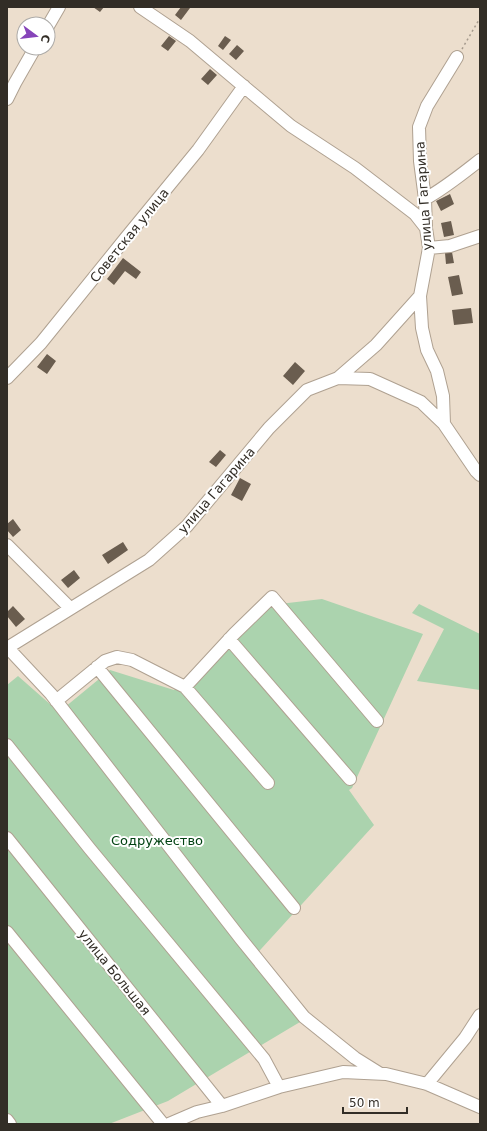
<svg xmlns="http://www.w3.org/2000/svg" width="487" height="1131" font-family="'DejaVu Sans',sans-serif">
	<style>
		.green { fill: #abd3ae }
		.building { fill: #6a5d4f }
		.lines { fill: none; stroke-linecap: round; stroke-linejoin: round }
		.minor-casing { stroke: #afa191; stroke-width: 14 }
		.path { stroke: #a59a8d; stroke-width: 1.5; stroke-dasharray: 2 3; stroke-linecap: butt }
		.minor { stroke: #fff; stroke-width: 12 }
		.labels { text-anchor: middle; stroke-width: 4; stroke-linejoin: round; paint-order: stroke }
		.street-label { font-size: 13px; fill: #322d26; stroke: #fff }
		.park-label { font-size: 13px; fill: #014212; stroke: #fff }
	</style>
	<rect width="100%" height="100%" fill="#ecdecd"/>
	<path class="green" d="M 322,599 L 423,634 L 352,788 L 349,790 L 374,825 L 251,960 L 300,1022 L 168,1101 L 109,1124 L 7,1124 L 7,685 L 18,676 L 59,712 L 110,670 L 174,690 L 253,607 Z
		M 419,604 L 480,634 L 480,690 L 417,681 L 444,629 L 412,613 Z"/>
	<path class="building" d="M 93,7 L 104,7 L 100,12 Z
		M 181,7 L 189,7 L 190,8 L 181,20 L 175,15 Z
		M 169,36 L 176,41 L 168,51 L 161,46 Z
		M 225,36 L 231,40 L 223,50 L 218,46 Z
		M 237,45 L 244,51 L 236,60 L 229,54 Z
		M 210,69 L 217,75 L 208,85 L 201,79 Z
		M 450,194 L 454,204 L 441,211 L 436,201 Z
		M 451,221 L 454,235 L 444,237 L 441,223 Z
		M 452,252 L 454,263 L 446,264 L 445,253 Z
		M 123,258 L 141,272 L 136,279 L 125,271 L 114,285 L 107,279 Z
		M 459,275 L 463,294 L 452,296 L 448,277 Z
		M 471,308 L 473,323 L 454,325 L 452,310 Z
		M 47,354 L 56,361 L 47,374 L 37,367 Z
		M 295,362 L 305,371 L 293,385 L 283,376 Z
		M 220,450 L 226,455 L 216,467 L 209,462 Z
		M 240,478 L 251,484 L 242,501 L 231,495 Z
		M 13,519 L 21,530 L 13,537 L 7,530 L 7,524 Z
		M 123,542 L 128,550 L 108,564 L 102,555 Z
		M 74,570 L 80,578 L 68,588 L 61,580 Z
		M 13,606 L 25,619 L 16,627 L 7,616 L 7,612 Z"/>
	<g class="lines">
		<defs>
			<path id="minor" d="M 140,7 L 190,41 L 291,126 L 355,168 L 415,214 L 426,228
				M 48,26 L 59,7
				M 7,99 L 15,83 L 35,48
				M 425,199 C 445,188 462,174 480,160
				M 429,248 L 450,246 L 480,236
				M 420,296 L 422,328 L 427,350 L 437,371 L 443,396 L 444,424
				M 7,378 L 41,343 L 125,239 L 198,150 L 244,86
				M 338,378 L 376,345 L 420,296 L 429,248 L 426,228 L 425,199 L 420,161 L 419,127 L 427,106 L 457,57
				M 7,545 L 70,608
				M 229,639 L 350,779
				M 7,648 L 149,560 L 187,526 L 269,428 L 307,390 L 338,378 L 370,379 L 421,402 L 444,424 L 476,471 L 480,475
				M 8,648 L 51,694 L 241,939 L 304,1017 L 355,1058 L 379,1073
				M 97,667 L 294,908
				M 185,687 L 268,783
				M 56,701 L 105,661 L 117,657 L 132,660 L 185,687 L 234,634 L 272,597 L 377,721
				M 7,745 L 90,849 L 264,1059 L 279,1087
				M 7,838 L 222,1106
				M 7,932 L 163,1124
				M 427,1084 L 465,1038 L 480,1015
				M 7,1120 L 10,1124
				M 169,1124 L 197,1112 L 222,1106 L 279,1087 L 343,1072 L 386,1074 L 427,1084 L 480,1107"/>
		</defs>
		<use href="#minor" class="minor-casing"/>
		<path class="path" d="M 462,49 L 480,18"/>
		<use href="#minor" class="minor"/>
	</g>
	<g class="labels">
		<g class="street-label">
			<text transform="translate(423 196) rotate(-94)" y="5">улица Гагарина</text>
			<text transform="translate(129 235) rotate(-51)" y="5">Советская улица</text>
			<text transform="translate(216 490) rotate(-49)" y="5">улица Гагарина</text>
			<text transform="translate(115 972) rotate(51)" y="5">улица Большая</text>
		</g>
		<g class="park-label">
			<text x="157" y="845">Содружество</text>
		</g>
	</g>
	<rect width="487" height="1131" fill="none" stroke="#322d26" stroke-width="16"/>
	<g transform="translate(36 36) rotate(105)"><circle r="19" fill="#ffffff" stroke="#adaba8"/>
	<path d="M0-3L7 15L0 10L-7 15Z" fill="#8644b9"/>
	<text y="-6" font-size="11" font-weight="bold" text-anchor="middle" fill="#322d26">С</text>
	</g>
	<path d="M343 1107v6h64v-6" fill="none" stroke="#322d26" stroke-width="2"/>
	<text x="349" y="1107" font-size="12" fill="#322d26" stroke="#ffffff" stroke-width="3" paint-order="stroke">50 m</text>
</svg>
